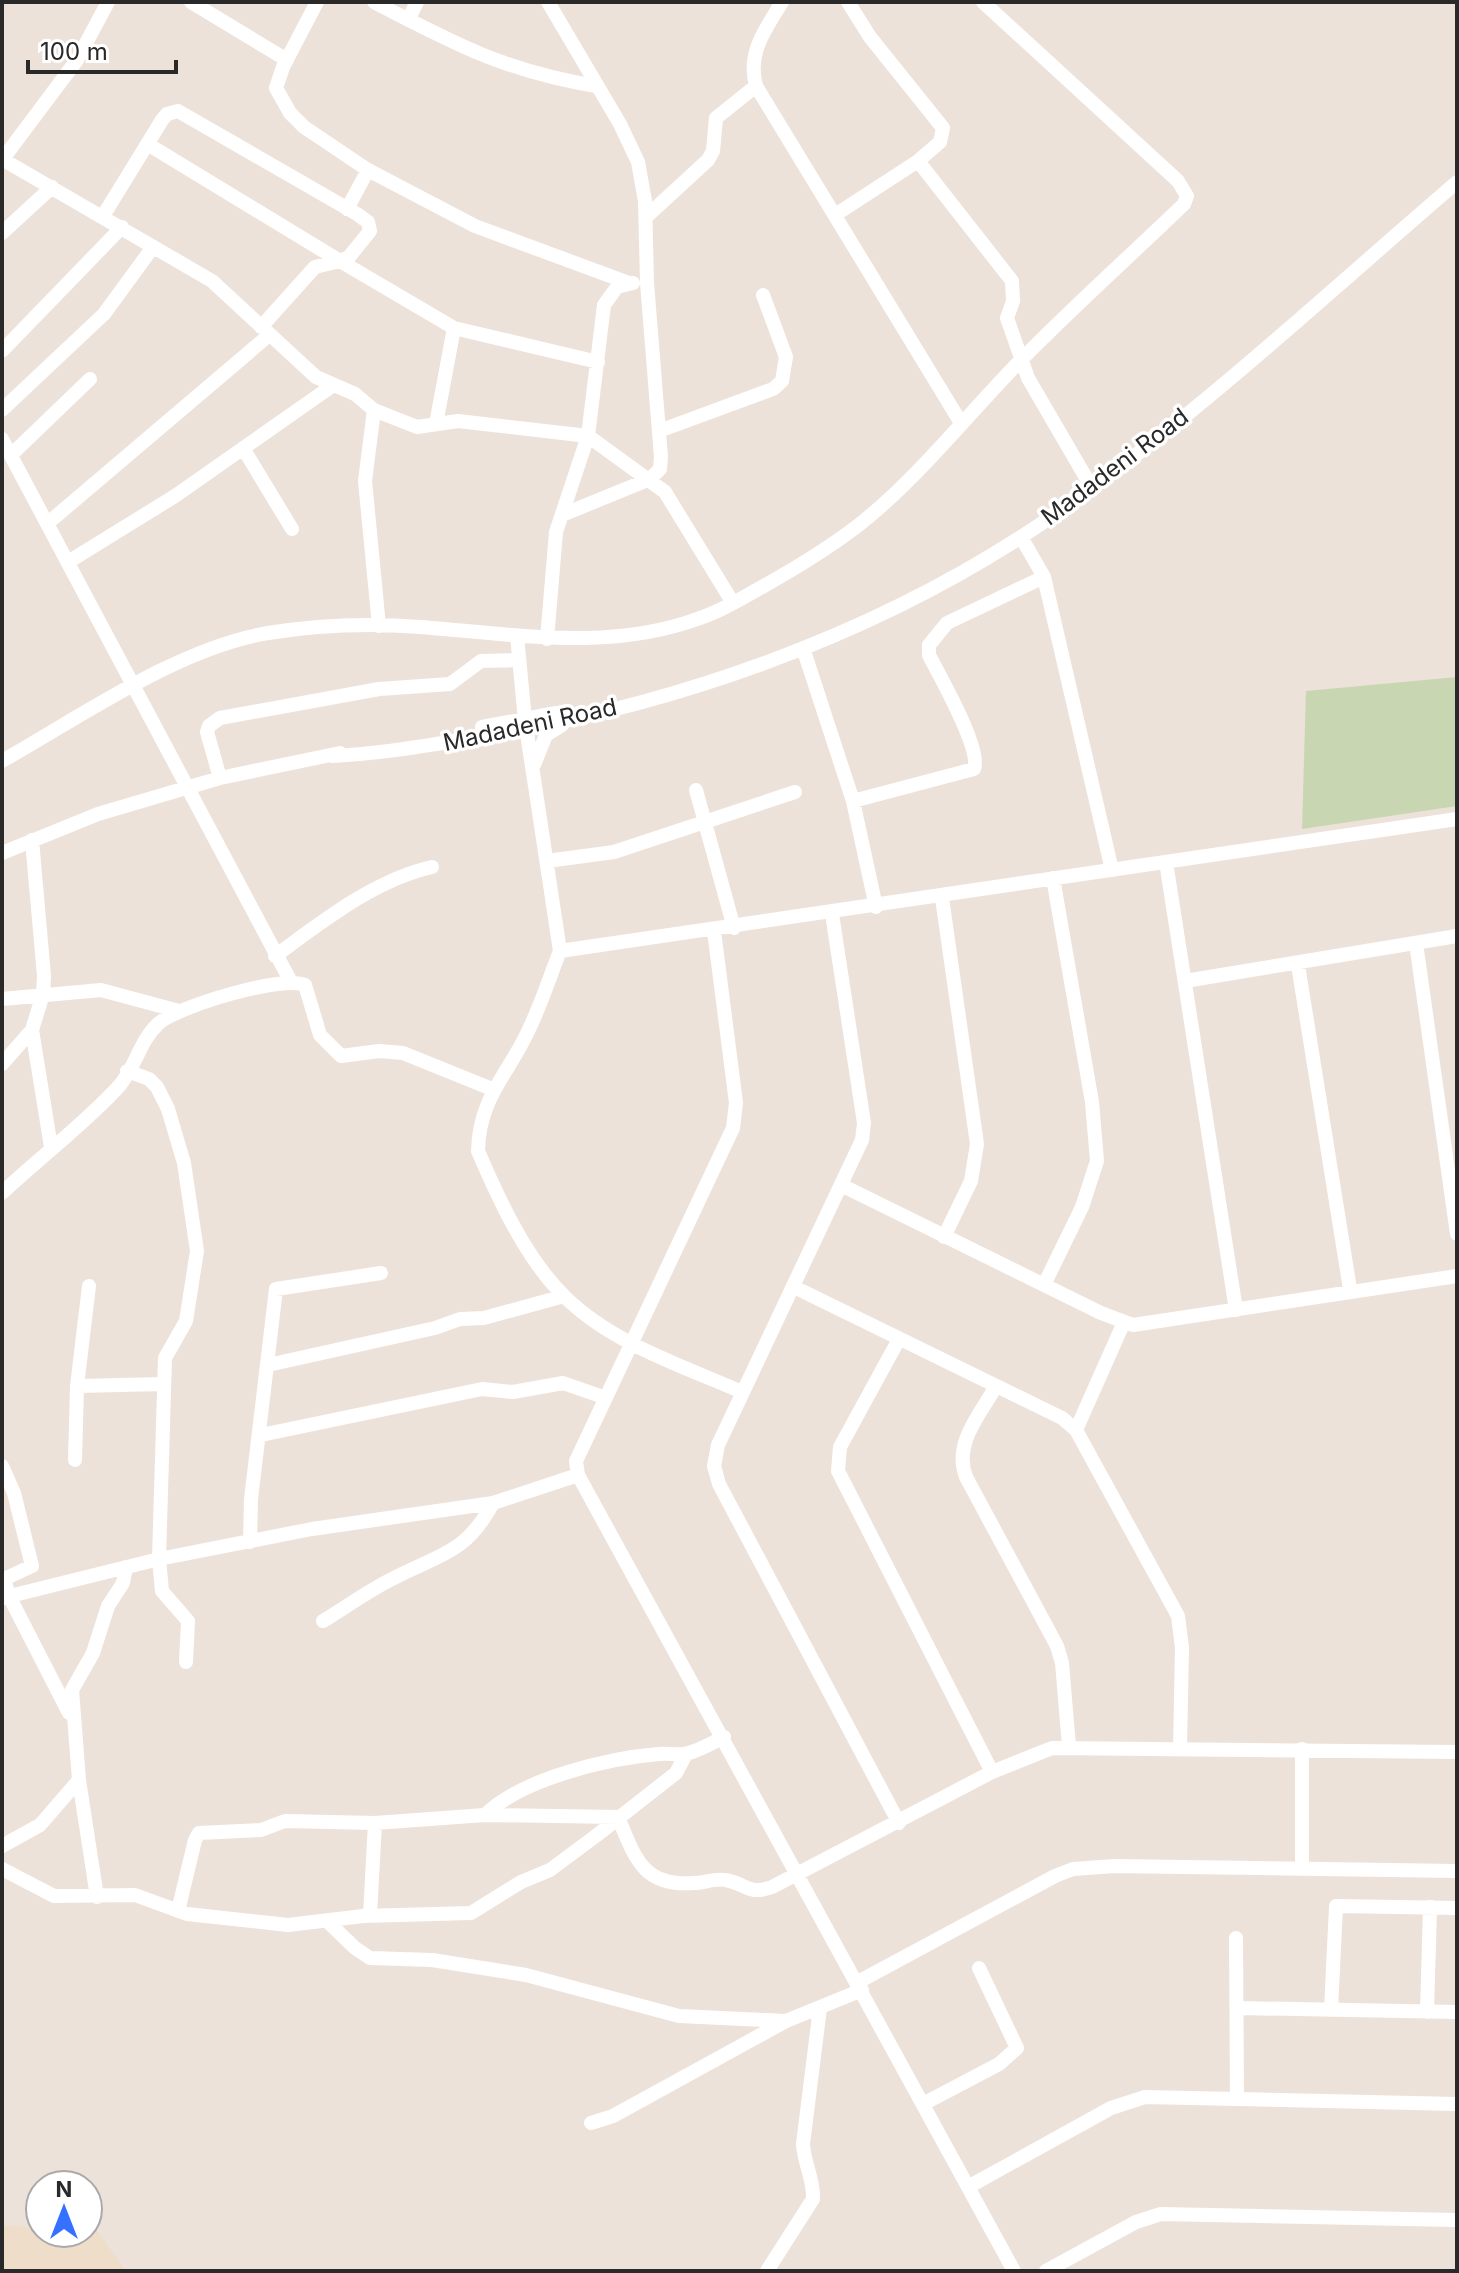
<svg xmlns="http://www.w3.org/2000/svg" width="1459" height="2273" font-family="Inter,sans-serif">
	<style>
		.education { fill: #eedec9 }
		.cemetery { fill: #c8d7b1 }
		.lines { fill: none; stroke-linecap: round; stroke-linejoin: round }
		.minor { stroke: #fff; stroke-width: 14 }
		.labels { text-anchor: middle; stroke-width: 7; stroke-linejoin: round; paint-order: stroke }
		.street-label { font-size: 24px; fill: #292929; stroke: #fff }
	</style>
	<rect width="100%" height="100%" fill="#ece2da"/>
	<path class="education" d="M 2,2225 L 40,2228 L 40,2233 L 98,2232 L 126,2271 L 2,2271 Z"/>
	<path class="cemetery" d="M 1457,677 L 1457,806 L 1302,829 L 1306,691 Z"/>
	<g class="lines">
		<path class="minor" d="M 191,2 L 287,60
			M 317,2 L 283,67 L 276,88 L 290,113 L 304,127 L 368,170 L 475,226 L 629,283
			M 374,2 C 455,44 505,71 596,86
			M 548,2 L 620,124 L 638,162 L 645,201 L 647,283 L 661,457 L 660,469 L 650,479 L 562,515
			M 782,2 C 765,30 747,53 756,86 L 961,423
			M 848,2 L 870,37 L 943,128 L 940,142 L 918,161 L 1012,281 L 1013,301 L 1007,318 L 1028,378 L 1092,488
			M 408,20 L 417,2
			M 2,159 L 212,281 L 316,377 L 355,394 L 374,410 L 365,481 L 379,626
			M 2,160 L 77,60 L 108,2
			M 347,209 L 368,170
			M 835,215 L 918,161
			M 103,216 L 162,120 L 167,114 L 178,111 L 357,214 L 368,222 L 370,231 L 349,257 L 340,261 L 149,145
			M 646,217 L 708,160 L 713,151 L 716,118 L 756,86
			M 2,233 L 52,187
			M 261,327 L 315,267 L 340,261 L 454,328 L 598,362
			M 2,351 L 122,227
			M 2,410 L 104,314 L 153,247
			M 374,410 L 417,427 L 458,421 L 588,436 L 665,492 L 733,603
			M 436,424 L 454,328
			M 659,431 L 773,389 L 782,381 L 786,357 L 763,295
			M 2,439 L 291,982
			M 243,448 L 292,529
			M 11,455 L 90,379
			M 48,523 L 268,336
			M 1021,537 L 1044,577 L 1112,870
			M 68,562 L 175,496 L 332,386
			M 517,636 L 525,720 L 560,951 L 1457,819
			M 547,639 L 556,532 L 588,436 L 604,305 L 617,287 L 633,283
			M 803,648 L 853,801 L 876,907
			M 482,727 L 556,713
			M 332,756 C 376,754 418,747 461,740 C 668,709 878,636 1051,517 C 1195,418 1325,295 1457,182
			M 2,761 C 82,716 178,648 268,633 C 317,625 370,623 420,627 C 514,634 609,652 700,618 C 722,611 742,598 762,587 C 796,568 829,548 860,524 C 919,477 968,414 1020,361 C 1073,307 1130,256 1184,204 L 1187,196 L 1178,181 L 983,2
			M 534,765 L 546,735 L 562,725
			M 220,778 L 207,732 L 209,726 L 220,718 L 379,689 L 450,684 L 481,661 L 519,660
			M 696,790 L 734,928
			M 853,801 L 974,769 C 982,749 940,677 929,655 L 929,645 L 947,623 L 1044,577
			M 32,840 L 44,976 L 43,994 L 32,1030 L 51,1147
			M 2,853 L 98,814 L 220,778 L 340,753
			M 547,861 L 614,852 L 795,792
			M 1166,862 L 1236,1310
			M 942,898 L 977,1144 L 971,1181 L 944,1237
			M 832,914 L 864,1123 L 862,1140 L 718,1445 L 714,1466 L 719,1484 L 899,1823
			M 714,931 L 736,1103 L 733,1128 L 576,1461 L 578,1475 L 1014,2271
			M 1416,943 L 1457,1234
			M 560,951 C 550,976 542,1002 530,1027 C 510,1073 479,1096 478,1151 C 499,1200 526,1259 565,1297 C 613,1344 683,1366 742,1392
			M 275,956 C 322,922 374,880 432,867
			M 1298,965 L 1350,1289
			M 1185,981 L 1457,936
			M 2,999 L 101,990 L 179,1011
			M 2,1064 L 32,1030
			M 841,1185 L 1101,1313 L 1133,1325 L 1457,1276
			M 2,1193 C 38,1159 89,1120 120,1085 C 136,1066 140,1040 159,1023 C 179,1006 282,975 305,985 L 320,1035 L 341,1056 L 379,1051 L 403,1053 L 492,1089
			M 1044,1285 L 1082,1207 L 1097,1161 L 1092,1102 L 1053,878
			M 794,1287 L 1062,1418 L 1076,1430 L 1178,1616 L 1182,1648 L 1180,1747
			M 898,1341 L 840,1447 L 838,1471 L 992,1772
			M 268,1365 L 435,1328 L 460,1319 L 484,1318 L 564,1296
			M 77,1386 L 164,1384
			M 996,1386 C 980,1415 953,1443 966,1477 L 1057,1646 L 1062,1663 L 1069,1746
			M 1076,1430 L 1124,1322
			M 261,1435 L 482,1389 L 513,1392 L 563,1383 L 606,1398
			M 75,1460 L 77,1386 L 89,1286
			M 2,1466 L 14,1493 L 32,1566 L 4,1579 L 9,1596 L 69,1713
			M 250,1542 L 251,1499 L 276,1289 L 381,1273
			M 2,1598 L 159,1559 L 165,1358 L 186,1321 L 197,1251 L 184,1163 L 168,1109 L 157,1087 L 149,1079 L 127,1071
			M 323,1621 C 346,1607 368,1591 392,1579 C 439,1554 465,1555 493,1503
			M 186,1662 L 188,1621 L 162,1591 L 159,1559 L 312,1529 L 493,1503 L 578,1475
			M 1302,1749 L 1302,1869
			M 79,1780 L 97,1897
			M 485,1815 C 521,1779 608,1758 659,1754 C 667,1753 676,1755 684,1754 C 697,1752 712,1743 724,1737
			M 2,1846 L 40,1825 L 79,1780 L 72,1690 L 93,1653 L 108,1606 L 123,1583 L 126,1567
			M 2,1869 L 54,1896 L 135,1895 L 187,1914 L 288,1925 L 363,1916 L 471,1913 L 521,1882 L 550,1870 L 597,1835 L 676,1773 L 686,1754
			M 178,1911 L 195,1840 L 199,1833 L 261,1830 L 285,1821 L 375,1823 L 485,1815 L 618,1817 C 635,1858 643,1887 694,1883 C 704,1883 715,1878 725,1880 C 746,1883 747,1896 772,1887 L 992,1772 L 1052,1748 L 1457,1752
			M 370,1915 L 375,1823
			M 327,1921 L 355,1948 L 370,1958 L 432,1960 L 526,1975 L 679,2016 L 786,2021
			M 1236,1938 L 1237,2099
			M 858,1982 L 1055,1876 L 1073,1869 L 1115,1866 L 1457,1871
			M 1237,2008 L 1457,2012
			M 1331,2010 L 1336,1906 L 1457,1908
			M 1427,2012 L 1430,1907
			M 923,2104 L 999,2064 L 1017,2048 L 979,1968
			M 591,2123 L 613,2116 L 786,2021 L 862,1990
			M 968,2187 L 1111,2108 L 1145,2097 L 1457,2104
			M 767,2271 L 813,2199 C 814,2179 804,2164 803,2144 L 820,2008
			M 1046,2271 L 1136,2222 L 1161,2214 L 1457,2220"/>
	</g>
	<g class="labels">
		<g class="street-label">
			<text transform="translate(1115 467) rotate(-37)" y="8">Madadeni Road</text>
			<text transform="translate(530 725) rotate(-12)" y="8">Madadeni Road</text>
		</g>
	</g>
	<rect width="1459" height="2273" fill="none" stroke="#292929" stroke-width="8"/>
	<g transform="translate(64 2209)"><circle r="38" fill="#ffffff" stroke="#a9a9a9" stroke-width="2"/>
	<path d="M0-6L14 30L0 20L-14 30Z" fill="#3471ff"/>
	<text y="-12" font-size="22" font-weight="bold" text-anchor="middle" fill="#292929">N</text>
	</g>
	<path d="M28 60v12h148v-12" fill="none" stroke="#292929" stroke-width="4"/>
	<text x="40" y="60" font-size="24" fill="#292929" stroke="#ffffff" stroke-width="6" paint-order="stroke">100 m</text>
</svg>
